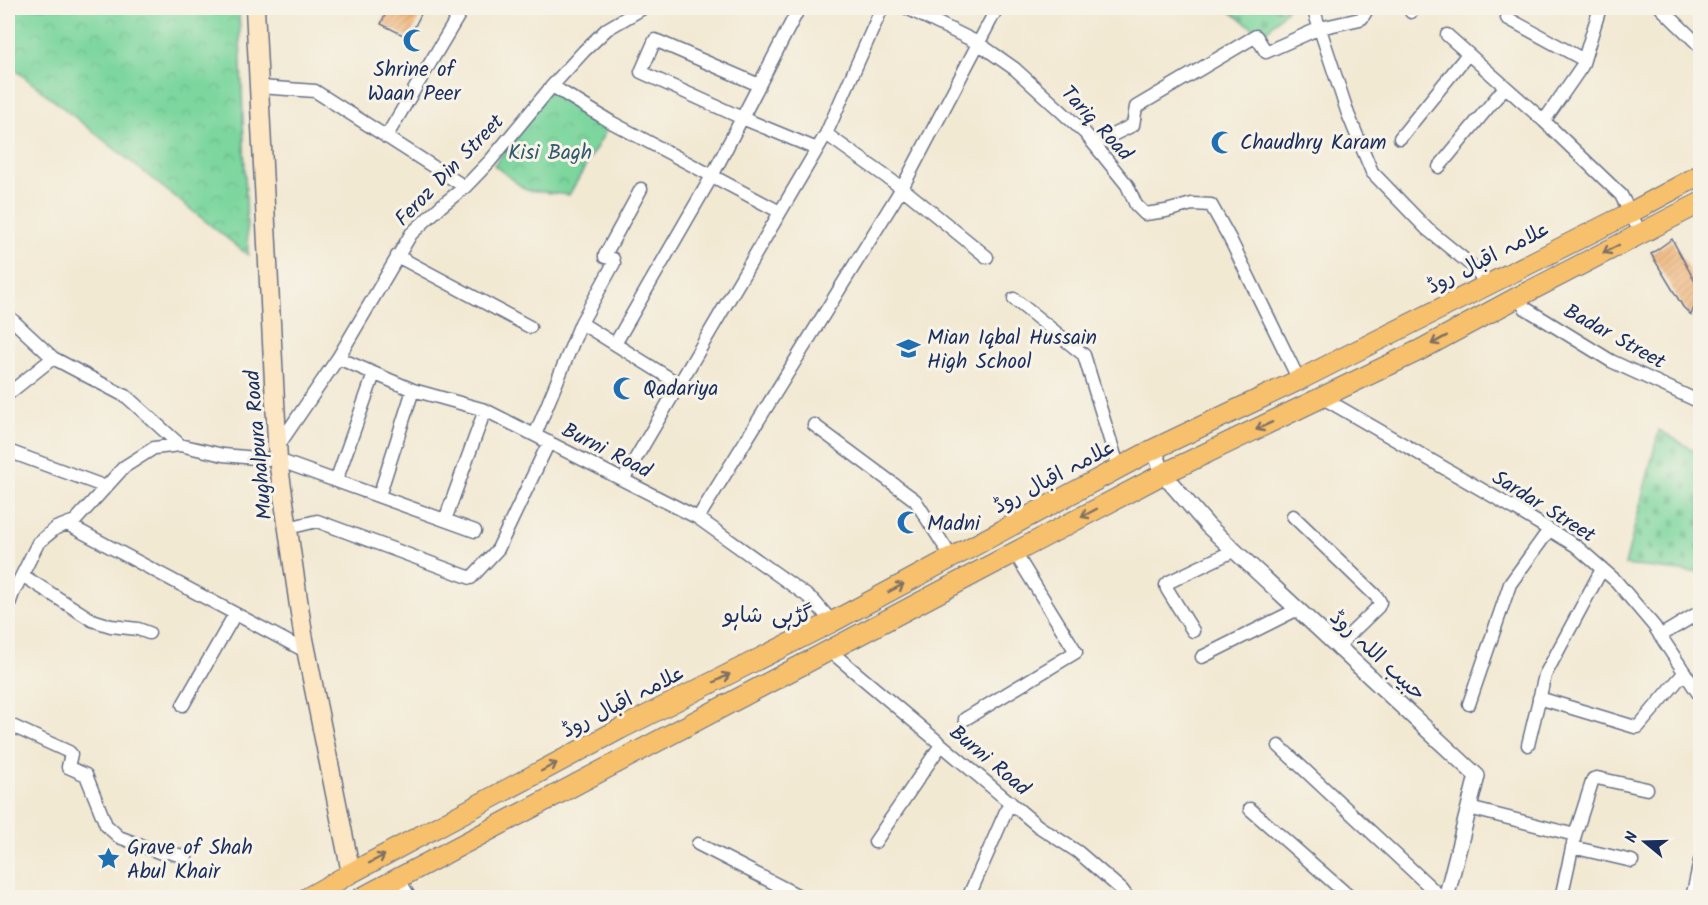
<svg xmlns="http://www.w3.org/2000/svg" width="1708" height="905" font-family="Kalam,'Playpen Sans Arabic',sans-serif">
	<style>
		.cemetery { fill: url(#cemetery-stones); stroke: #4c827e; stroke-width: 1.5 }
		.park { fill: url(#park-crowns); stroke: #4c827e; stroke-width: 1.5 }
		.building { fill: url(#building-hatch) }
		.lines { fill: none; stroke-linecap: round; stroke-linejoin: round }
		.minor-casing { stroke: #667087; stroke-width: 15 }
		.tertiary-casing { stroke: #667087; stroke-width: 18 }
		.secondary-casing { stroke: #667087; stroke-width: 21 }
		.primary-casing { stroke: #667087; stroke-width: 22 }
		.minor { stroke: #fff; stroke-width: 12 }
		.tertiary { stroke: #fff; stroke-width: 15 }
		.secondary { stroke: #fce6c4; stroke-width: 18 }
		.primary { stroke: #f7c06c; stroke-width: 20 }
		.oneway { stroke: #7e7064 }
		.labels { text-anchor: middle; stroke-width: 6; stroke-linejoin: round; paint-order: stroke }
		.poi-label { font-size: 21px; fill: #1b2f5e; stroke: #f7f3e8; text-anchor: start }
		.street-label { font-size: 21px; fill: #1b2f5e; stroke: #f7f3e8 }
		.park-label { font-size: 21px; fill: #33596e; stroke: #f7f3e8 }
		.neighbourhood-label { font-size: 22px; fill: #1b2f5e; stroke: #f7f3e8 }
	</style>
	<defs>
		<pattern id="cemetery-stones" width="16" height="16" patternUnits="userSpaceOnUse" patternTransform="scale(1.5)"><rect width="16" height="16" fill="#7cd69d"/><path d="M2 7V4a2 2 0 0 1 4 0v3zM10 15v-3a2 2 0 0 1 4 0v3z" fill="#6bb88a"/></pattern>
		<pattern id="park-crowns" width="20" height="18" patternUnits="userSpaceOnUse" patternTransform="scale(1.5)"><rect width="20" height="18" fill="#7cd69d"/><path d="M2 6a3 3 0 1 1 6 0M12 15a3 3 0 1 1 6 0" fill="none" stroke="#6bb88a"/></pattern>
		<pattern id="building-hatch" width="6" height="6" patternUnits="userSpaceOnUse" patternTransform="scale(1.5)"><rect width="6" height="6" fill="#f0b172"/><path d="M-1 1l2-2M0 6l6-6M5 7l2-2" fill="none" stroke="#c29061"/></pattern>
	</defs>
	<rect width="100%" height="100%" fill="#f7f3e8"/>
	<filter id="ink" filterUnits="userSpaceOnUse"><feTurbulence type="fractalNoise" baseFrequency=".0167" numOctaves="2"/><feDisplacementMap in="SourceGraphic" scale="12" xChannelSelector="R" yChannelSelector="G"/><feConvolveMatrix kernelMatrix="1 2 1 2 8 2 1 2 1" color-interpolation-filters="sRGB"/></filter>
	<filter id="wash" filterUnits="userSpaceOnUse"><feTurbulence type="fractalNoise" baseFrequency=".008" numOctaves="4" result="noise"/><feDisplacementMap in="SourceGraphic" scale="24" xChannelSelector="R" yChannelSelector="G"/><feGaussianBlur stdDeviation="1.35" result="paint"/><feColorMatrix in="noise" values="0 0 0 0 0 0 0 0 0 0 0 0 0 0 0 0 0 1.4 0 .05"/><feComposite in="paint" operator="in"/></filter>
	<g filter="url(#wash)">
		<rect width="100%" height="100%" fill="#f2e9d3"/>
		<path class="cemetery" d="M 1225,8 L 1288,8 L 1263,35 Z
			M 1659,430 L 1695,451 L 1700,451 L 1700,573 L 1625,565 Z"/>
		<path class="park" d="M 8,8 L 239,8 L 248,255 L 8,64 Z
			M 552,86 L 611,122 L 569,195 L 526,190 L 494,165 Z"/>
		<g id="blocks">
			<path class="building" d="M 388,8 L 424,8 L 409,38 L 381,24 Z
				M 1672,239 L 1700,291 L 1691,315 L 1683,307 L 1651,254 Z"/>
		</g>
	</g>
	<g filter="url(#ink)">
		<use href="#blocks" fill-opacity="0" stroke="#667087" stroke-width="1.5"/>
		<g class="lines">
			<defs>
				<path id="minor" d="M 907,8 L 978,43 L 1015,69 L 1085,133 L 1127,185 L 1136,205 L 1145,214 L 1166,211 L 1192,204 L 1211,205 L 1230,239 L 1299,380
					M 1313,8 L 1348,114 L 1372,172 L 1427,229 L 1476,269 L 1486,285
					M 1661,8 L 1700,46
					M 1411,12 L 1413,8
					M 1507,18 L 1584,60
					M 1447,35 L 1544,121 L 1621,195 L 1641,234
					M 759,85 L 655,40 L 641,72 L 742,118 L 817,149
					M 552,86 L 611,122 L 780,212
					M 260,87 L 315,91 L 465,187
					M 1544,121 L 1582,66 L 1600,8
					M 826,134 L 902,188 L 987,257
					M 386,137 L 463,8
					M 1400,138 L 1468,54
					M 1094,144 L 1133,125 L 1136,107 L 1256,36 L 1266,52 L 1320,28 L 1360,19 L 1362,18 L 1368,8
					M 1439,167 L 1505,87
					M 397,256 L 530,327
					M 1518,297 L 1525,308 L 1611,361 L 1700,402
					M 1014,299 L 1084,355 L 1119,469
					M 8,316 L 53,358 L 127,397 L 180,445
					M 581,323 L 679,384
					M 615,344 L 712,176 L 799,8
					M 338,358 L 413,390 L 485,410 L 698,518 L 813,600 L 832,622
					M 8,394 L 53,358
					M 1323,398 L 1517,510 L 1576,546 L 1616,581 L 1654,626 L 1700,696
					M 814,425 L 915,500 L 952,558
					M 535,435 L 581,323 L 614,263 L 613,259 L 605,257 L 605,255 L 641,189
					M 278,446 L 338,358 L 411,234 L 441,206 L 465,187 L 490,161 L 552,86 L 584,51 L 607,29 L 643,8
					M 8,451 L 106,487
					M 623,480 L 826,134 L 882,8
					M 336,481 L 374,374
					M 379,496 L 413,390
					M 1293,516 L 1377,597 L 1380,602 L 1378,607 L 1338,646
					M 698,518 L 902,188 L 997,8
					M 445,520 L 485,410
					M 67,524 L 307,652
					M 288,528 L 317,521 L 471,578 L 498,549 L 549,442
					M 22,575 L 92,620 L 111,626 L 138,629 L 149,633
					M 8,607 L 13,593 L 38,543 L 56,528 L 75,521 L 124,467 L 154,448 L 180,445 L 223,455 L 278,460 L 475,531
					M 1193,631 L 1167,589 L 1166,585 L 1169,582 L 1235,550
					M 1660,636 L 1700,612
					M 829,650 L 1038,826 L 1078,852 L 1122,890 L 1128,898
					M 1202,657 L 1298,609
					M 1539,698 L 1635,727 L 1638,727 L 1684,673
					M 1469,704 L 1510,584 L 1549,530
					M 183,705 L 235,614
					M 965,719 L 1076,652 L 1015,553
					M 8,724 L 69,752 L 71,754 L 68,767 L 86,775 L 106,825 L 119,837 L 161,853 L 168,852 L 186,857
					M 1528,745 L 1545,675 L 1602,569
					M 1279,746 L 1442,898
					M 1469,808 L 1575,835
					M 1250,809 L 1351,898
					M 875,842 L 941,745
					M 698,844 L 803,898
					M 1572,847 L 1632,861
					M 398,878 L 410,898
					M 968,898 L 1010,802
					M 1561,898 L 1575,835 L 1593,779 L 1597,778 L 1647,789
					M 1692,898 L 1700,861"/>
				<path id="tertiary" d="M 1154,449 L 1163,474 L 1208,526 L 1477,776 L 1446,898"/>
				<path id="secondary" d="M 255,8 L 278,460 L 303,634 L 351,873"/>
				<path id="primary" d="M 307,898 L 351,873 L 620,729 L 832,622 L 1154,449 L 1299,380 L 1630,213 L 1700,175
					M 361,898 L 1163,474 L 1420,350 L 1518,297 L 1700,203"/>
			</defs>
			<use href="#minor" class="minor-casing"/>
			<use href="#tertiary" class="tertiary-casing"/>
			<use href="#secondary" class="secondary-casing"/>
			<use href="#primary" class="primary-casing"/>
			<use href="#minor" class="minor"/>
			<use href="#tertiary" class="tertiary"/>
			<use href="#secondary" class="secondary"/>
			<use href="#primary" class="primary"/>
		</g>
		<defs><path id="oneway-shaft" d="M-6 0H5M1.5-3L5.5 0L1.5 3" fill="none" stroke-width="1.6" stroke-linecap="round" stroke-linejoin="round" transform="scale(1.5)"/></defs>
		<g class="oneway">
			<use href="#oneway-shaft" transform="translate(1611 249) rotate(153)"/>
			<use href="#oneway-shaft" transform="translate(1439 340) rotate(151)"/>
			<use href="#oneway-shaft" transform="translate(1264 426) rotate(155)"/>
			<use href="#oneway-shaft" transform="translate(1089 513) rotate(152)"/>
			<use href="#oneway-shaft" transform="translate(896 588) rotate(-28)"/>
			<use href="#oneway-shaft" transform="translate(722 678) rotate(-27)"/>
			<use href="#oneway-shaft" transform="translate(549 767) rotate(-28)"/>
			<use href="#oneway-shaft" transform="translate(377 859) rotate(-28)"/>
		</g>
	</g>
	<defs>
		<symbol id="mosque-bare" viewBox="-9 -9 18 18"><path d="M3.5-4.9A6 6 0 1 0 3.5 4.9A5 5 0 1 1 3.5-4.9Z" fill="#1f6fb2" stroke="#f7f3e8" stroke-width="2.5" paint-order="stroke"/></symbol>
		<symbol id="school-bare" viewBox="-9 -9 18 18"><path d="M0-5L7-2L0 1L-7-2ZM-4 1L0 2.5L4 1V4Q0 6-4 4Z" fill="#1f6fb2" stroke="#f7f3e8" stroke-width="2.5" paint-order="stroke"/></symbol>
		<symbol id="sight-bare" viewBox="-9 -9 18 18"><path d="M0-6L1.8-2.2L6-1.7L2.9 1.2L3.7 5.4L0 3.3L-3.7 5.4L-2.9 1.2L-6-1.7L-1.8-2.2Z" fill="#1f6fb2" stroke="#f7f3e8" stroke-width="2.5" paint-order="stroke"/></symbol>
	</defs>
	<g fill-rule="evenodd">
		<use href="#mosque-bare" x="398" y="24" width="33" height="33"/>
		<use href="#mosque-bare" x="1206" y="126" width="33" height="33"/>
		<use href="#school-bare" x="892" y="332" width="33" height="33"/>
		<use href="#mosque-bare" x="608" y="372" width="33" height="33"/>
		<use href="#mosque-bare" x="892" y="506" width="33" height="33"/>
		<use href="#sight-bare" x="92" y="842" width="33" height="33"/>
	</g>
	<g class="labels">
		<g class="poi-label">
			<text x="414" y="76" text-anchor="middle">Shrine of<tspan x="414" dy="24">Waan Peer</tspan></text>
			<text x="1240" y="149">Chaudhry Karam</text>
			<text x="927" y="344">Mian Iqbal Hussain<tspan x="927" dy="24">High School</tspan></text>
			<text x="643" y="395">Qadariya</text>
			<text x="927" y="530">Madni</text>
			<text x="127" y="854">Grave of Shah<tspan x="127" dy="24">Abul Khair</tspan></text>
		</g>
		<g class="street-label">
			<text transform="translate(1097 123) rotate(47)" y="7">Tariq Road</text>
			<text transform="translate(449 170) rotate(-46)" y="7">Feroz Din Street</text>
			<text transform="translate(1488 257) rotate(-27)" y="7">علامہ اقبال روڈ</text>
			<text transform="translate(1615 336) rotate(29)" y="7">Badar Street</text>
			<text transform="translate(258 445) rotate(-95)" y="7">Mughalpura Road</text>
			<text transform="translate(607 450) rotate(27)" y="7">Burni Road</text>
			<text transform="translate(1054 476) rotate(-28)" y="7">علامہ اقبال روڈ</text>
			<text transform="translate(1544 506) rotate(32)" y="7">Sardar Street</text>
			<text transform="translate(1378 655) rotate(43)" y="7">حبیب اللہ روڈ</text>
			<text transform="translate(623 701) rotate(-27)" y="7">علامہ اقبال روڈ</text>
			<text transform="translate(990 760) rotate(40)" y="7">Burni Road</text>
		</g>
		<g class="park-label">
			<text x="550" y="159">Kisi Bagh</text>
		</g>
		<g class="neighbourhood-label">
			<text x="768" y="622">گڑہی شاہو</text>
		</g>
	</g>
	<rect width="1708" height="905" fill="none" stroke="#f7f3e8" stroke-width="30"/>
	<g transform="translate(1645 842) rotate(289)" stroke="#f7f3e8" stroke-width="4.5" paint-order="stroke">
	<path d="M0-4.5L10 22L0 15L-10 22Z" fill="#1b2f5e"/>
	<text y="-9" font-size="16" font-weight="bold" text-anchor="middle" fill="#1b2f5e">N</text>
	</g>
</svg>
